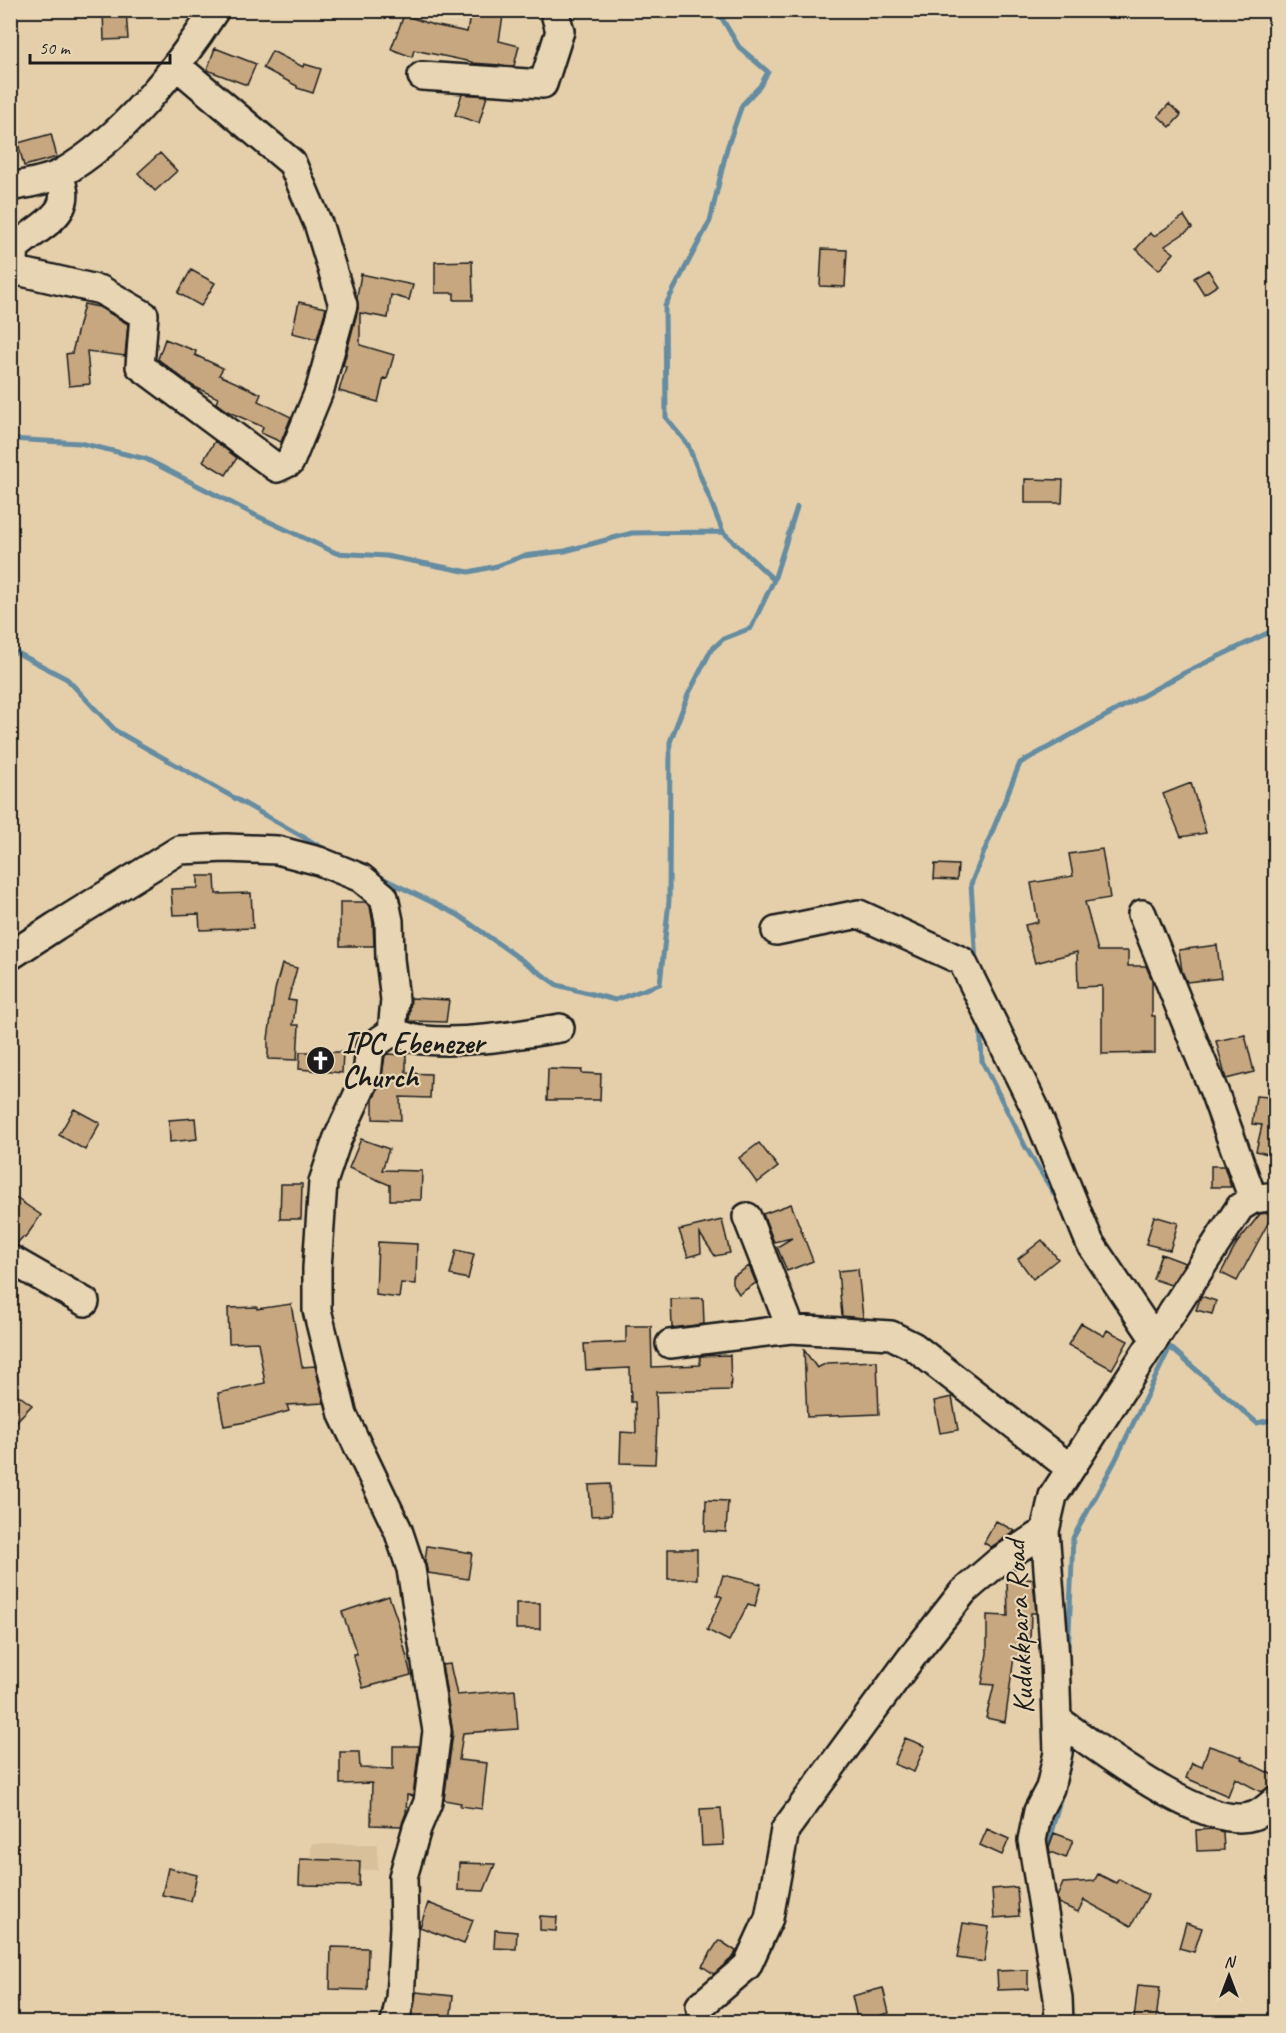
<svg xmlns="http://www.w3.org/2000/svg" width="1286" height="2033" font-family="Caveat,sans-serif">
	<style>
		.built { fill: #d8c09b }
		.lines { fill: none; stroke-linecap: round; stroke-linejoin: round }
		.stream { stroke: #658ca0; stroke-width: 5 }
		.building { fill: #c6a780; stroke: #1c1c1c; stroke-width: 1.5 }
		.minor-casing { stroke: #1c1c1c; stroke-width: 32 }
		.minor { stroke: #e8d5b3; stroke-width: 27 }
		.labels { text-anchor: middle; stroke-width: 4.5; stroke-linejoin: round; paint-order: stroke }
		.poi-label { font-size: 30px; font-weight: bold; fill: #1c1c1c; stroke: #e8d5b3; text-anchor: start }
		.street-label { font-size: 30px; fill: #1c1c1c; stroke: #e8d5b3 }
	</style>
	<rect width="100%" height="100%" fill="#e5cfab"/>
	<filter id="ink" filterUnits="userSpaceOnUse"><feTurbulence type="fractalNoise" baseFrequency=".0167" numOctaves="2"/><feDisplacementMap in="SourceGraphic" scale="12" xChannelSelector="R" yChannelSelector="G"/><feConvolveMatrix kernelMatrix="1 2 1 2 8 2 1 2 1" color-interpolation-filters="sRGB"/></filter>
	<g filter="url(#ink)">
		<path class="built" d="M 311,1844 L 377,1844 L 378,1870 L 311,1870 Z"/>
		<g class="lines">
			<path class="stream" d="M 717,10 L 739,47 L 768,72 L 760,86 L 742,105 L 727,148 L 710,221 L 665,306 L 666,418 L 688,445 L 723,532
				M 10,439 L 80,443 L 146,459 L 255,515 L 336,553 L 386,556 L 469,572 L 497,566 L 523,556 L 565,551 L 632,533 L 723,532 L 774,580
				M 10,649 L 67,679 L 116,731 L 328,851
				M 374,874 L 458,915 L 557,985 L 615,1000 L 660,984 L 669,901 L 670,742 L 688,695 L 711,650 L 723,639 L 751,628 L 774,580 L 797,507
				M 976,963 L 971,884 L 1020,763 L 1184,673 L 1276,629
				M 980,1023 L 982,1061 L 1025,1146 L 1062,1207
				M 1068,1656 L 1073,1538 L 1115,1461 L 1170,1347 L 1257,1423 L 1276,1419
				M 1046,1851 L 1070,1763 L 1070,1756"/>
		</g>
		<path class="building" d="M 103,10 L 126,10 L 128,39 L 104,40 Z
			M 471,10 L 504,10 L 499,41 L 519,46 L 514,66 L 472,63 L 472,62 L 414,50 L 412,57 L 391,49 L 404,15 L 433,25 L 467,32 Z
			M 215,48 L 256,64 L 247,85 L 207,70 Z
			M 272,51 L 303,67 L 304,64 L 321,69 L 313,93 L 297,88 L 297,86 L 263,68 Z
			M 462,94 L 487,96 L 479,123 L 455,115 Z
			M 1169,104 L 1181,115 L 1170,127 L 1158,116 Z
			M 51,134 L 57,157 L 24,166 L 18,143 Z
			M 160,153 L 177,171 L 155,191 L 138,173 Z
			M 1184,216 L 1192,228 L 1165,246 L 1174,253 L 1159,270 L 1136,249 L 1150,233 L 1154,236 Z
			M 822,249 L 847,250 L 845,287 L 820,286 Z
			M 472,261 L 473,300 L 454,300 L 454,293 L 435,293 L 435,262 Z
			M 191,270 L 215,283 L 201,306 L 178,293 Z
			M 1208,270 L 1218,285 L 1204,294 L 1194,278 Z
			M 361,274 L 413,285 L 409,300 L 391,295 L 388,318 L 360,313 L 360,345 L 394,355 L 387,379 L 384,378 L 378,402 L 339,391 L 346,367 L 343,366 L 358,309 L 357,297 Z
			M 299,302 L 326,308 L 317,339 L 292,333 Z
			M 84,304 L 99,307 L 128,324 L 125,356 L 87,351 L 90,384 L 69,386 L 66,354 L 72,353 Z
			M 165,339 L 196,351 L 195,355 L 223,368 L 219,375 L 261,394 L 258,401 L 291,417 L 281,442 L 261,433 L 263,427 L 227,411 L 216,403 L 218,398 L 193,386 L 158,359 Z
			M 215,441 L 237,458 L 226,475 L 203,461 Z
			M 1025,479 L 1063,480 L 1062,503 L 1025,503 Z
			M 1191,783 L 1206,833 L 1181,837 L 1163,794 Z
			M 1102,849 L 1110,898 L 1085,902 L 1098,951 L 1128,951 L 1128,966 L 1146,966 L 1152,980 L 1152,1016 L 1155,1016 L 1155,1053 L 1102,1054 L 1102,986 L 1078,987 L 1077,952 L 1035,963 L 1025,925 L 1038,922 L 1031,883 L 1073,876 L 1069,854 Z
			M 935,864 L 958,865 L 957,880 L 934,879 Z
			M 198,876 L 215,876 L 216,894 L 251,893 L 253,928 L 200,930 L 199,914 L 173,915 L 171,889 L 198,888 Z
			M 340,902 L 365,902 L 370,906 L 373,923 L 374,946 L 340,946 Z
			M 1217,945 L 1221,978 L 1187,982 L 1182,971 L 1179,950 Z
			M 282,964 L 297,968 L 288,1000 L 296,1001 L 293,1025 L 299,1025 L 297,1060 L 268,1059 L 268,1039 L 275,990 Z
			M 411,998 L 449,1000 L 446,1022 L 409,1021 Z
			M 1245,1035 L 1254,1072 L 1226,1079 L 1216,1041 Z
			M 300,1052 L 343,1052 L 342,1073 L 299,1069 Z
			M 387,1054 L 406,1055 L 406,1073 L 431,1074 L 430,1098 L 400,1097 L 401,1120 L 373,1119 L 373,1100 L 381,1081 L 385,1056 Z
			M 548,1069 L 582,1070 L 581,1073 L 601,1074 L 600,1100 L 547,1100 Z
			M 1269,1094 L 1275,1095 L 1275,1156 L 1256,1151 L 1262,1125 L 1252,1124 L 1256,1096 L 1269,1097 Z
			M 74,1109 L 100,1123 L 85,1150 L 59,1135 Z
			M 195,1118 L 197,1139 L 170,1142 L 169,1120 Z
			M 361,1139 L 389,1149 L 382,1170 L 422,1171 L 421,1200 L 390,1200 L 390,1185 L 349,1168 Z
			M 759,1143 L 778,1167 L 757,1183 L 739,1158 Z
			M 1211,1166 L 1224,1166 L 1231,1187 L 1211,1187 Z
			M 281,1184 L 302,1184 L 301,1219 L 280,1219 Z
			M 10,1194 L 41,1215 L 25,1238 L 23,1237 L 15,1245 L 10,1243 Z
			M 791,1204 L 813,1261 L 787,1271 L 777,1247 L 792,1238 L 774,1242 L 763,1214 Z
			M 1274,1212 L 1237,1281 L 1221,1273 L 1237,1243 L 1260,1214 Z
			M 1154,1216 L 1178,1223 L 1170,1250 L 1146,1244 Z
			M 722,1220 L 730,1253 L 715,1256 L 700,1234 L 701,1253 L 688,1257 L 679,1230 Z
			M 1042,1240 L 1058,1259 L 1033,1279 L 1018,1259 Z
			M 378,1242 L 417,1244 L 416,1284 L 401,1283 L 399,1298 L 376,1295 Z
			M 456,1250 L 474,1254 L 468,1279 L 450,1275 Z
			M 1161,1254 L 1185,1263 L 1171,1285 L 1153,1279 Z
			M 749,1266 L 756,1283 L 739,1294 L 732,1283 L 732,1277 Z
			M 858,1269 L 863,1318 L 842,1316 L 838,1271 Z
			M 1201,1296 L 1216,1301 L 1212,1314 L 1196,1310 Z
			M 703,1298 L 704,1324 L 672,1328 L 671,1299 Z
			M 291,1304 L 302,1367 L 315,1366 L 324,1403 L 287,1405 L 289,1411 L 261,1419 L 224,1426 L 218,1393 L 265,1383 L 258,1342 L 229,1343 L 228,1308 L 257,1307 L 257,1309 Z
			M 1081,1323 L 1104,1336 L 1107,1330 L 1128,1341 L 1112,1369 L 1068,1345 Z
			M 626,1326 L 651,1326 L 652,1367 L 700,1365 L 700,1356 L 730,1355 L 731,1390 L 656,1392 L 657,1425 L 655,1464 L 620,1463 L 621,1432 L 636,1433 L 635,1402 L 631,1402 L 630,1368 L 586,1370 L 584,1344 L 626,1342 Z
			M 804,1350 L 817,1368 L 827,1363 L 877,1361 L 879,1414 L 807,1417 Z
			M 10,1389 L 32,1405 L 10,1428 Z
			M 952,1397 L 958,1430 L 940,1433 L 934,1401 Z
			M 610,1484 L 611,1515 L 591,1516 L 589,1485 Z
			M 706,1500 L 728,1501 L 726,1532 L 705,1531 Z
			M 996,1521 L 1015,1531 L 991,1547 L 984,1543 Z
			M 427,1546 L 472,1553 L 468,1579 L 428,1573 L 425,1561 Z
			M 668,1549 L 697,1549 L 697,1579 L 668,1579 Z
			M 723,1575 L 761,1584 L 755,1606 L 748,1604 L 729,1641 L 707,1630 L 722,1597 L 717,1595 Z
			M 1033,1579 L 1036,1613 L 1031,1613 L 1030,1643 L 1026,1643 L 1026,1658 L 1014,1657 L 1005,1722 L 986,1718 L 994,1685 L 982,1684 L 987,1653 L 987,1615 L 1008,1616 L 1007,1580 Z
			M 389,1596 L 398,1622 L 411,1675 L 363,1688 L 353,1654 L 357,1654 L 342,1612 Z
			M 516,1603 L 540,1603 L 540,1629 L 516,1629 Z
			M 450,1664 L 457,1695 L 515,1690 L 518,1729 L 463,1733 L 459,1760 L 487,1763 L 482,1809 L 460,1806 L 461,1803 L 444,1800 L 453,1733 L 442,1665 Z
			M 905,1738 L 925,1746 L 914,1772 L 894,1764 Z
			M 393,1746 L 419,1746 L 413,1796 L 407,1795 L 406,1813 L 401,1826 L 371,1825 L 372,1783 L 340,1784 L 340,1752 L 359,1752 L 360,1768 L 393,1769 Z
			M 1209,1746 L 1242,1757 L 1241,1759 L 1275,1776 L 1275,1785 L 1261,1792 L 1235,1778 L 1228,1796 L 1186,1778 L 1192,1763 L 1202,1767 Z
			M 721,1808 L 724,1845 L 702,1846 L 700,1809 Z
			M 987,1829 L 1009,1839 L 1002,1855 L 980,1845 Z
			M 1214,1829 L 1223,1832 L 1224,1850 L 1197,1851 L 1196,1830 Z
			M 1054,1833 L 1073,1840 L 1066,1858 L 1050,1852 L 1049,1847 Z
			M 300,1859 L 360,1861 L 359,1886 L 299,1885 Z
			M 459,1863 L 495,1864 L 484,1891 L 458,1890 Z
			M 168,1868 L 197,1875 L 191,1901 L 162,1895 Z
			M 1098,1874 L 1116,1883 L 1119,1879 L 1148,1895 L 1131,1926 L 1084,1900 L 1078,1912 L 1058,1903 L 1057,1897 L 1063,1883 L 1094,1881 Z
			M 1017,1887 L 1019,1916 L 994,1918 L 992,1889 Z
			M 428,1903 L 473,1920 L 464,1944 L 420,1927 Z
			M 540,1916 L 557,1917 L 556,1931 L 540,1930 Z
			M 963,1923 L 989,1927 L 984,1962 L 957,1958 Z
			M 1186,1923 L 1202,1928 L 1194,1952 L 1179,1948 Z
			M 495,1930 L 517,1932 L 516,1949 L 494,1948 Z
			M 719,1940 L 736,1951 L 734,1956 L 714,1974 L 702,1966 Z
			M 331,1947 L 368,1948 L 367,1990 L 330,1989 Z
			M 1028,1970 L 1028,1989 L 998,1990 L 997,1971 Z
			M 1138,1985 L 1160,1987 L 1156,2021 L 1134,2019 Z
			M 883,1988 L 889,2013 L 881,2015 L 883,2022 L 858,2022 L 852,1996 Z
			M 416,1992 L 453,1996 L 450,2022 L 411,2022 Z"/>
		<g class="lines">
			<defs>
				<path id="minor" d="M 422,76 L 543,84 L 560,31 L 554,10
					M 58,175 C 79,214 38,225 15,248 L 13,270 L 101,290 L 144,315 L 140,366 L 277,468 L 290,462 L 320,389 L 343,305 L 319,226 L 292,163 L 177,66
					M 10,187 C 26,184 45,181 60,174 C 121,140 177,69 215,10
					M 1142,914 L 1215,1094 L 1253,1199
					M 776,931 L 859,914 L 962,961 L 1034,1106 L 1090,1243 L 1154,1338
					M 10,956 L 56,926 L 179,850 L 226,848 L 277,850 L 319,861 L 361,878 L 384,897 L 389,921 L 390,959 L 395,1000 L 392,1032
					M 747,1217 L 791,1329
					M 10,1259 L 85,1302
					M 670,1344 L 791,1329 L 891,1335 L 913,1346 L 1070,1468
					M 1058,1720 C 1097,1747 1205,1832 1253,1816 C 1262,1813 1269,1806 1276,1800
					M 700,2006 L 747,1966 L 769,1918 L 785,1830 L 911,1658 L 963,1592 L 999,1561 L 1045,1531
					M 395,2022 L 400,1999 L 404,1926 L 403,1877 L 417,1828 L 428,1802 L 437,1731 L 411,1569 L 398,1530 L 343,1415 L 317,1310 L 317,1268 L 323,1182 L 337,1140 L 367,1075 L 370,1047 L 392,1032 C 403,1035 414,1040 424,1040 C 469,1044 516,1035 560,1028
					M 1059,2022 L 1058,1998 L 1032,1840 L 1038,1811 L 1050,1788 L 1058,1753 L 1055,1658 L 1045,1531 L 1053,1496 L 1240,1207 L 1253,1199 L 1276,1196"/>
			</defs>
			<use href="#minor" class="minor-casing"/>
			<use href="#minor" class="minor"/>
		</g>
	</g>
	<defs>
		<symbol id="church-disc" viewBox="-11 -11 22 22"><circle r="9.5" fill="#1c1c1c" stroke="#e8d5b3"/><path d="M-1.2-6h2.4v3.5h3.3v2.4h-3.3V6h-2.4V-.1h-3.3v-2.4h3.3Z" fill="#fff"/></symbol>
	</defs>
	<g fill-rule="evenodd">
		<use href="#church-disc" x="304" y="1044" width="33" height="33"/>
	</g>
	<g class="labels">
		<g class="poi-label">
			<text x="342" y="1053">IPC Ebenezer<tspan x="342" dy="34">Church</tspan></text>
		</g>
		<g class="street-label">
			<text transform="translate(1019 1627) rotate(-93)" y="10">Kudukkpara Road</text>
		</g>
	</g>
	<rect width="1286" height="2033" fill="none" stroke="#e8d5b3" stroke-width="36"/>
	<rect x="18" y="18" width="1250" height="1997" fill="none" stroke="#1c1c1c" stroke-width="2" filter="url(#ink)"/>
	<g transform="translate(1229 1976)" stroke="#e8d5b3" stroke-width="4.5" paint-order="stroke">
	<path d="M0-4.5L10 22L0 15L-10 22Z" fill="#1c1c1c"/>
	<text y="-9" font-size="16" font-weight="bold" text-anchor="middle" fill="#1c1c1c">N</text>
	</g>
	<path d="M30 54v9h140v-9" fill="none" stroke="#1c1c1c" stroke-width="3"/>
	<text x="39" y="54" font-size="18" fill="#1c1c1c" stroke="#e8d5b3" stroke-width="4.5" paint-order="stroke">50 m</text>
</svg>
